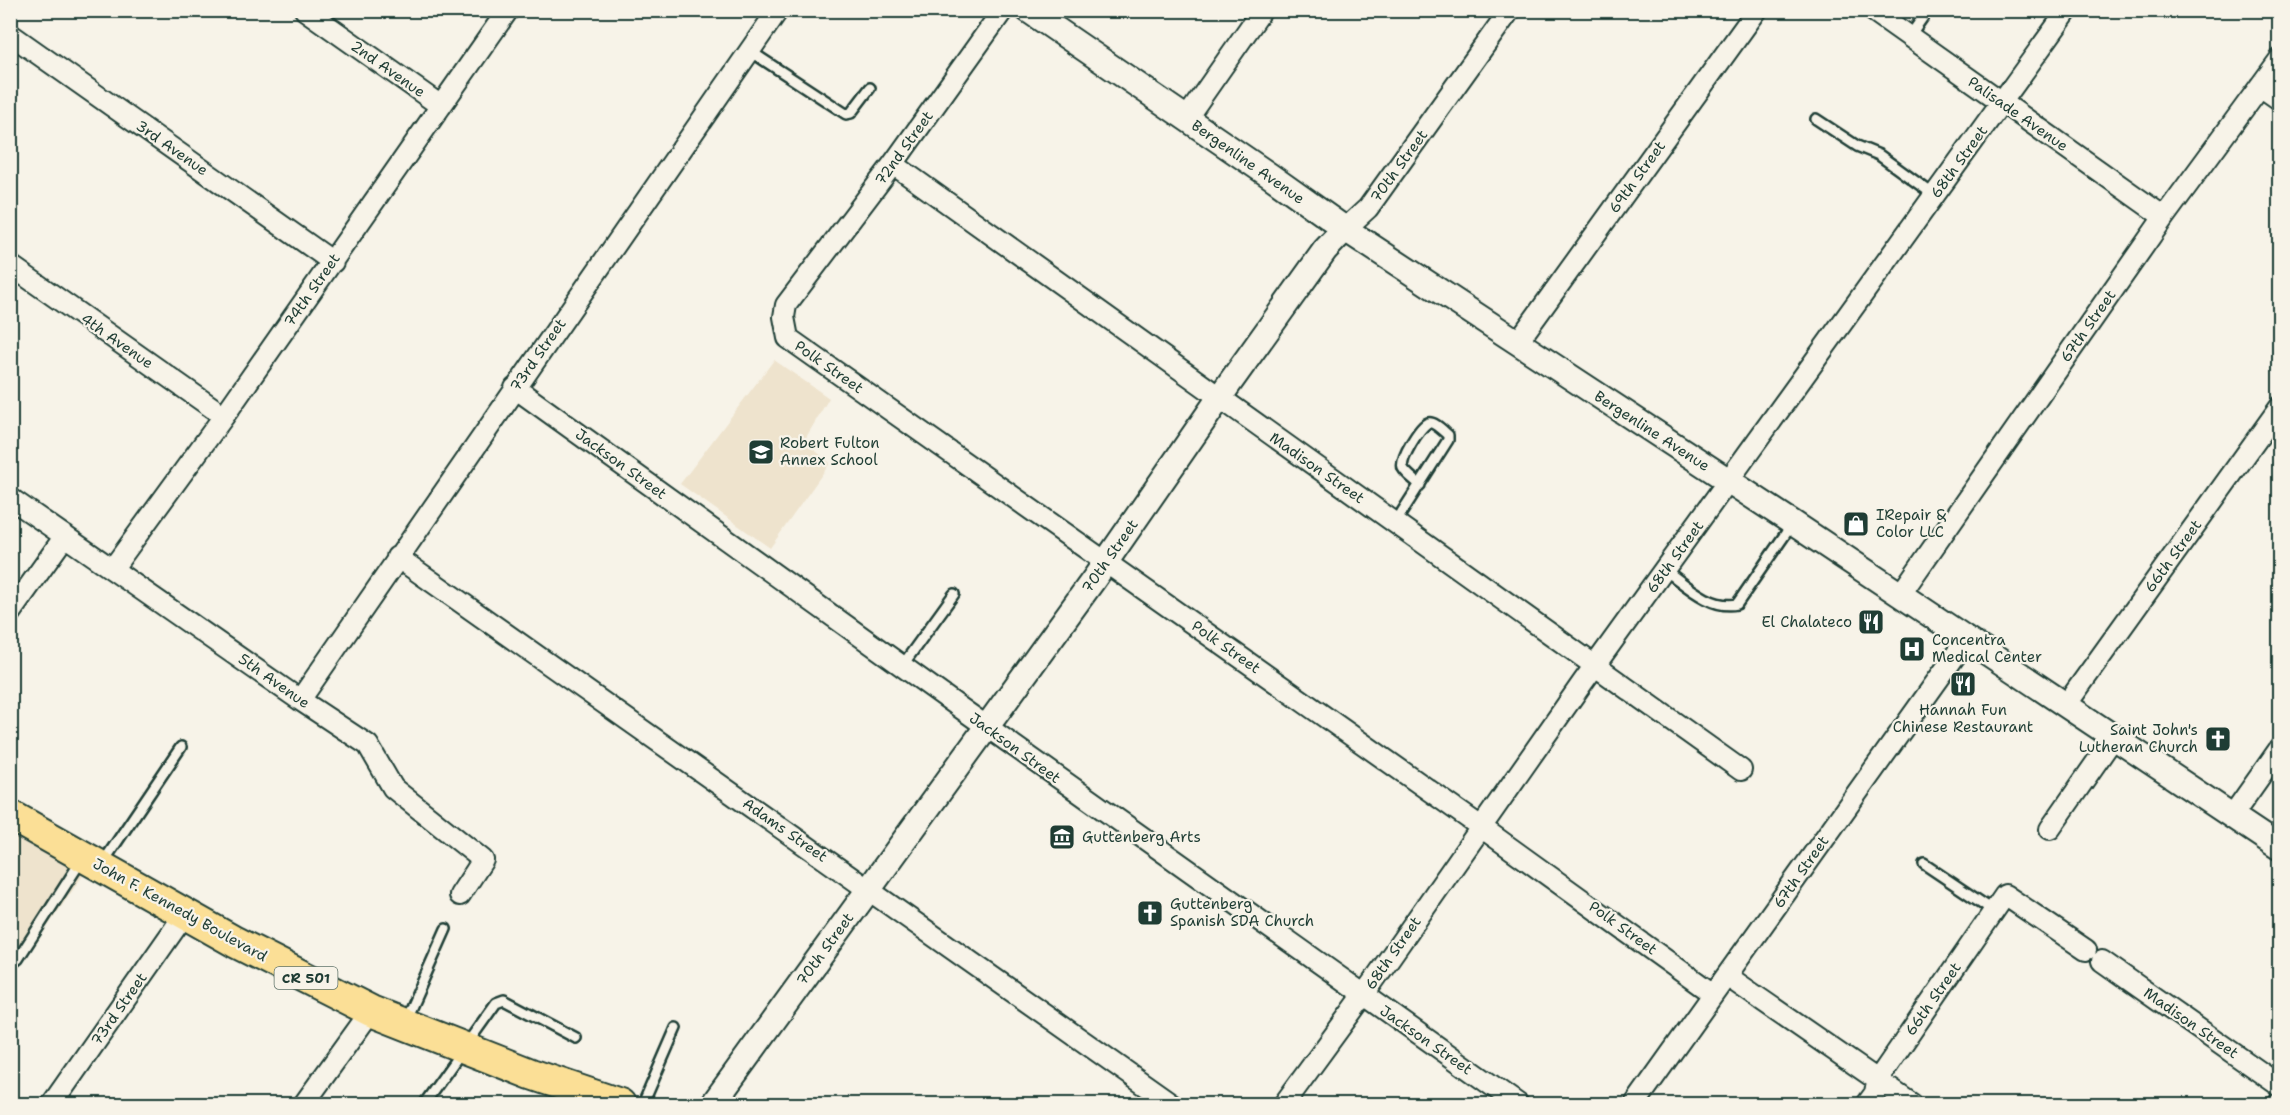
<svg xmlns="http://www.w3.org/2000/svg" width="2290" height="1115" font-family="'Shantell Sans',sans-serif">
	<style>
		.built { fill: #eee3cd }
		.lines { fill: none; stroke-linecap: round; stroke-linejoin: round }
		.service-casing { stroke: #1f3d34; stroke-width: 14 }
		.minor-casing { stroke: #1f3d34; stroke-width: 24 }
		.tertiary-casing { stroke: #1f3d34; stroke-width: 28 }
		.primary-casing { stroke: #1f3d34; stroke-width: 34 }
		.service { stroke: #f7f3e8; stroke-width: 9 }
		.minor { stroke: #f7f3e8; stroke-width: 20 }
		.tertiary { stroke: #f7f3e8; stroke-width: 24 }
		.primary { stroke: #fbdf96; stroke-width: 30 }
		.labels { text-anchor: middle; stroke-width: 4.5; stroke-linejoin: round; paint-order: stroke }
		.shield { fill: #f7f3e8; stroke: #60746a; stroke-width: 1.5 }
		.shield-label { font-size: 14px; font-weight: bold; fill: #1f3d34 }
		.street-label { font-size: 15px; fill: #1f3d34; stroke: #f7f3e8 }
		.poi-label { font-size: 15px; fill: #1f3d34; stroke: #f7f3e8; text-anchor: start }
	</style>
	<rect width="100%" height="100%" fill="#f7f3e8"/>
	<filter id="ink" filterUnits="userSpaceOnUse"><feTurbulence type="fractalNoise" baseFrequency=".0167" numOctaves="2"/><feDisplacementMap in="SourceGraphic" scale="12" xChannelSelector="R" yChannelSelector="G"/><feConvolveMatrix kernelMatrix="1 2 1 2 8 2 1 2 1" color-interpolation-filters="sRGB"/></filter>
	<g filter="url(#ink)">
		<path class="built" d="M 774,360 L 829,398 L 804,441 L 830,463 L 770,548 L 680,484 Z
			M 11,815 L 93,861 L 11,979 Z"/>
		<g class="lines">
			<defs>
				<path id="service" d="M 931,13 L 933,10
					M 1909,37 L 1928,10
					M 750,51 L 846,114 L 851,113 L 870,88
					M 1816,119 L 1857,146 L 1879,155 L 1934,195
					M 1395,524 L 1402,512 L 1448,440 L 1448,435 C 1444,432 1434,421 1428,423 C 1420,426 1399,460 1403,468 C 1406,474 1415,480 1420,485
					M 1665,570 C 1685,584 1711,610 1737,604 L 1793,523
					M 902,666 L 954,594
					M 102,864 L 181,747
					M 1924,864 L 1994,911
					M 10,965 L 18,959 L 81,861
					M 406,1019 L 446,929
					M 424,1104 L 496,1003 L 504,1000 L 576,1038
					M 643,1104 L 676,1028"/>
				<path id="minor" d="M 305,10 L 441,106
					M 1003,10 L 893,164 L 786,305 L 784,317 L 788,338 L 1481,827 L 1713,994
					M 1872,10 L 2164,217
					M 10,34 L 333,262
					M 2260,86 L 2280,100
					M 1186,119 L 1262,10
					M 893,164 L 1741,770
					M 1345,229 L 1368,208 L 1510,10
					M 10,265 L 224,416
					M 1517,343 L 1757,10
					M 515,388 L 969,714 L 1518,1104
					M 10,498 L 300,700 L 368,745 L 393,788 L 483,860 L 460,895
					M 397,557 L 1172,1104
					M 113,568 L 224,416 L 508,10
					M 1900,595 L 2164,217 L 2280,59
					M 10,613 L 65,536
					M 300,700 L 778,10
					M 2066,705 L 2280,407
					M 2232,816 L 2280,748
					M 2050,829 L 2114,737
					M 2102,961 L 2280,1086
					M 1727,976 L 1912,1104
					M 52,1104 L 185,914
					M 304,1104 L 371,1011
					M 1284,1104 L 1363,996 L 1583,682 L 2068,10
					M 1635,1104 L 1967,639
					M 1867,1104 L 1875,1093 L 1877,1081 L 2005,895 L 2086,950
					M 2279,1104 L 2280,1104"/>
				<path id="tertiary" d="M 1028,10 L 1269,175 L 1345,229 L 1793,523 L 2280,848
					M 713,1104 L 1094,579 L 1229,384 L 1325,250 L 1345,229"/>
				<path id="primary" d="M 10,815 L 235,942 L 371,1011 L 531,1074 L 620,1104"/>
			</defs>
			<use href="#service" class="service-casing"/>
			<use href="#minor" class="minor-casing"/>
			<use href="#tertiary" class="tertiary-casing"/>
			<use href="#primary" class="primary-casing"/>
			<use href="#service" class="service"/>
			<use href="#minor" class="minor"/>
			<use href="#tertiary" class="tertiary"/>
			<use href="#primary" class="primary"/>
		</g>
	</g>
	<defs>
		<symbol id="school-square" viewBox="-11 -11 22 22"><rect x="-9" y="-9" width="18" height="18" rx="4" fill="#1f3d34" stroke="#f7f3e8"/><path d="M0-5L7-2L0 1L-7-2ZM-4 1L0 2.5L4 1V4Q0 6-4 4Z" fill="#fff"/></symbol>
		<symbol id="shop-square" viewBox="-11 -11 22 22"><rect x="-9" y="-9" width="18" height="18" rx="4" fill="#1f3d34" stroke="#f7f3e8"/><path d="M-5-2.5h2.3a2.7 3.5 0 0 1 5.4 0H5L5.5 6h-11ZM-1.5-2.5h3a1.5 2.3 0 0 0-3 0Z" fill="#fff"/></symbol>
		<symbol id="restaurant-square" viewBox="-11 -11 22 22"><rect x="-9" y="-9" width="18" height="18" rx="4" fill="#1f3d34" stroke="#f7f3e8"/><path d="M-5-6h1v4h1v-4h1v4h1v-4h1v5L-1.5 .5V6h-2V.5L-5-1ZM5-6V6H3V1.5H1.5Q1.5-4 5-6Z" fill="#fff"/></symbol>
		<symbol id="hospital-square" viewBox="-11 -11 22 22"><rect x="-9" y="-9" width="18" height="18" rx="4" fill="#1f3d34" stroke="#f7f3e8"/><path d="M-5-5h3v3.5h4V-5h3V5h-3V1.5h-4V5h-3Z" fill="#fff"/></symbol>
		<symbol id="church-square" viewBox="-11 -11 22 22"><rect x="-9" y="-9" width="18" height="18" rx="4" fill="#1f3d34" stroke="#f7f3e8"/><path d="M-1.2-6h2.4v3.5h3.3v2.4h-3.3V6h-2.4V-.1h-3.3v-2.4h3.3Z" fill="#fff"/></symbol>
		<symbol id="museum-square" viewBox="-11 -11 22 22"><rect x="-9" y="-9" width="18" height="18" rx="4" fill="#1f3d34" stroke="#f7f3e8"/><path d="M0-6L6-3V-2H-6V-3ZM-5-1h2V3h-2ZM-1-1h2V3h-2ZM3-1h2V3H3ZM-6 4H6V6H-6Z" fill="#fff"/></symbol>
	</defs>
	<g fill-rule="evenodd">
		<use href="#school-square" x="746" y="437" width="30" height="30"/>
		<use href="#shop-square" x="1841" y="509" width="30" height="30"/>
		<use href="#restaurant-square" x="1856" y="607" width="30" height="30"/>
		<use href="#hospital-square" x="1897" y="634" width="30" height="30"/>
		<use href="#restaurant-square" x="1948" y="669" width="30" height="30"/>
		<use href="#church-square" x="2203" y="724" width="30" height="30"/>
		<use href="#museum-square" x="1047" y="822" width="30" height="30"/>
		<use href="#church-square" x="1135" y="898" width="30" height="30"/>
	</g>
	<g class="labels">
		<rect class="shield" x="274.5" y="967" width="63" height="22" rx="4.5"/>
		<g class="shield-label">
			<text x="306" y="983">CR 501</text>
		</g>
		<g class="street-label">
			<text transform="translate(388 69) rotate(35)" y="5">2nd Avenue</text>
			<text transform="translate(2018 114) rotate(35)" y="5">Palisade Avenue</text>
			<text transform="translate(172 148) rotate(35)" y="5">3rd Avenue</text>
			<text transform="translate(904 148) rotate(-54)" y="5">72nd Street</text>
			<text transform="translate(1248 162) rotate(35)" y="5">Bergenline Avenue</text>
			<text transform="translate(1959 162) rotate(-54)" y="5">68th Street</text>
			<text transform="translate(1399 166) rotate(-54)" y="5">70th Street</text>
			<text transform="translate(1637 177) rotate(-54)" y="5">69th Street</text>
			<text transform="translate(312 290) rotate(-55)" y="5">74th Street</text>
			<text transform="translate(2088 326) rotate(-55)" y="5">67th Street</text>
			<text transform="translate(117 341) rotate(35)" y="5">4th Avenue</text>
			<text transform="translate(538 355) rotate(-55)" y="5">73rd Street</text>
			<text transform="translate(829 367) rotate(35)" y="5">Polk Street</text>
			<text transform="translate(1652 431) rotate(33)" y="5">Bergenline Avenue</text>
			<text transform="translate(621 464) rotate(36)" y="5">Jackson Street</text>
			<text transform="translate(1317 468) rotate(35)" y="5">Madison Street</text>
			<text transform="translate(1110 556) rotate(-55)" y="5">70th Street</text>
			<text transform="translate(2173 556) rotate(-54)" y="5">66th Street</text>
			<text transform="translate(1675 557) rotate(-54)" y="5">68th Street</text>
			<text transform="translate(1226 647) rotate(35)" y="5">Polk Street</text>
			<text transform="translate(274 681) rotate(35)" y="5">5th Avenue</text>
			<text transform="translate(1015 748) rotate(36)" y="5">Jackson Street</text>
			<text transform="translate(785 830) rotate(35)" y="5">Adams Street</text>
			<text transform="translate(1801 872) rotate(-55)" y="5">67th Street</text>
			<text transform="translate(180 910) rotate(29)" y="5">John F. Kennedy Boulevard</text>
			<text transform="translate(1623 928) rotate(36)" y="5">Polk Street</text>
			<text transform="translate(825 949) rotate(-54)" y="5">70th Street</text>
			<text transform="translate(1393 953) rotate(-55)" y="5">68th Street</text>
			<text transform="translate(1933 999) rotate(-55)" y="5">66th Street</text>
			<text transform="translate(119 1009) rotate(-55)" y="5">73rd Street</text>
			<text transform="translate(2191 1023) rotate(35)" y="5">Madison Street</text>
			<text transform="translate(1426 1040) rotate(35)" y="5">Jackson Street</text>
		</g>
		<g class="poi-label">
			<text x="780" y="448">Robert Fulton<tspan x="780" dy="17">Annex School</tspan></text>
			<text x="1876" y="520">IRepair &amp;<tspan x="1876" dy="17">Color LLC</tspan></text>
			<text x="1852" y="627" text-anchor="end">El Chalateco</text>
			<text x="1932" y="645">Concentra<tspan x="1932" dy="17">Medical Center</tspan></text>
			<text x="1963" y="715" text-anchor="middle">Hannah Fun<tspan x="1963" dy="17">Chinese Restaurant</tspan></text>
			<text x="2198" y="735" text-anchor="end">Saint John's<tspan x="2198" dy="17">Lutheran Church</tspan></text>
			<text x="1082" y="842">Guttenberg Arts</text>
			<text x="1170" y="909">Guttenberg<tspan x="1170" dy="17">Spanish SDA Church</tspan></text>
		</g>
	</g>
	<rect width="2290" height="1115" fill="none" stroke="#f7f3e8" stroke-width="36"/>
	<rect x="18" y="18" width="2254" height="1079" fill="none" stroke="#1f3d34" stroke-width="2" filter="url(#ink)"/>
</svg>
